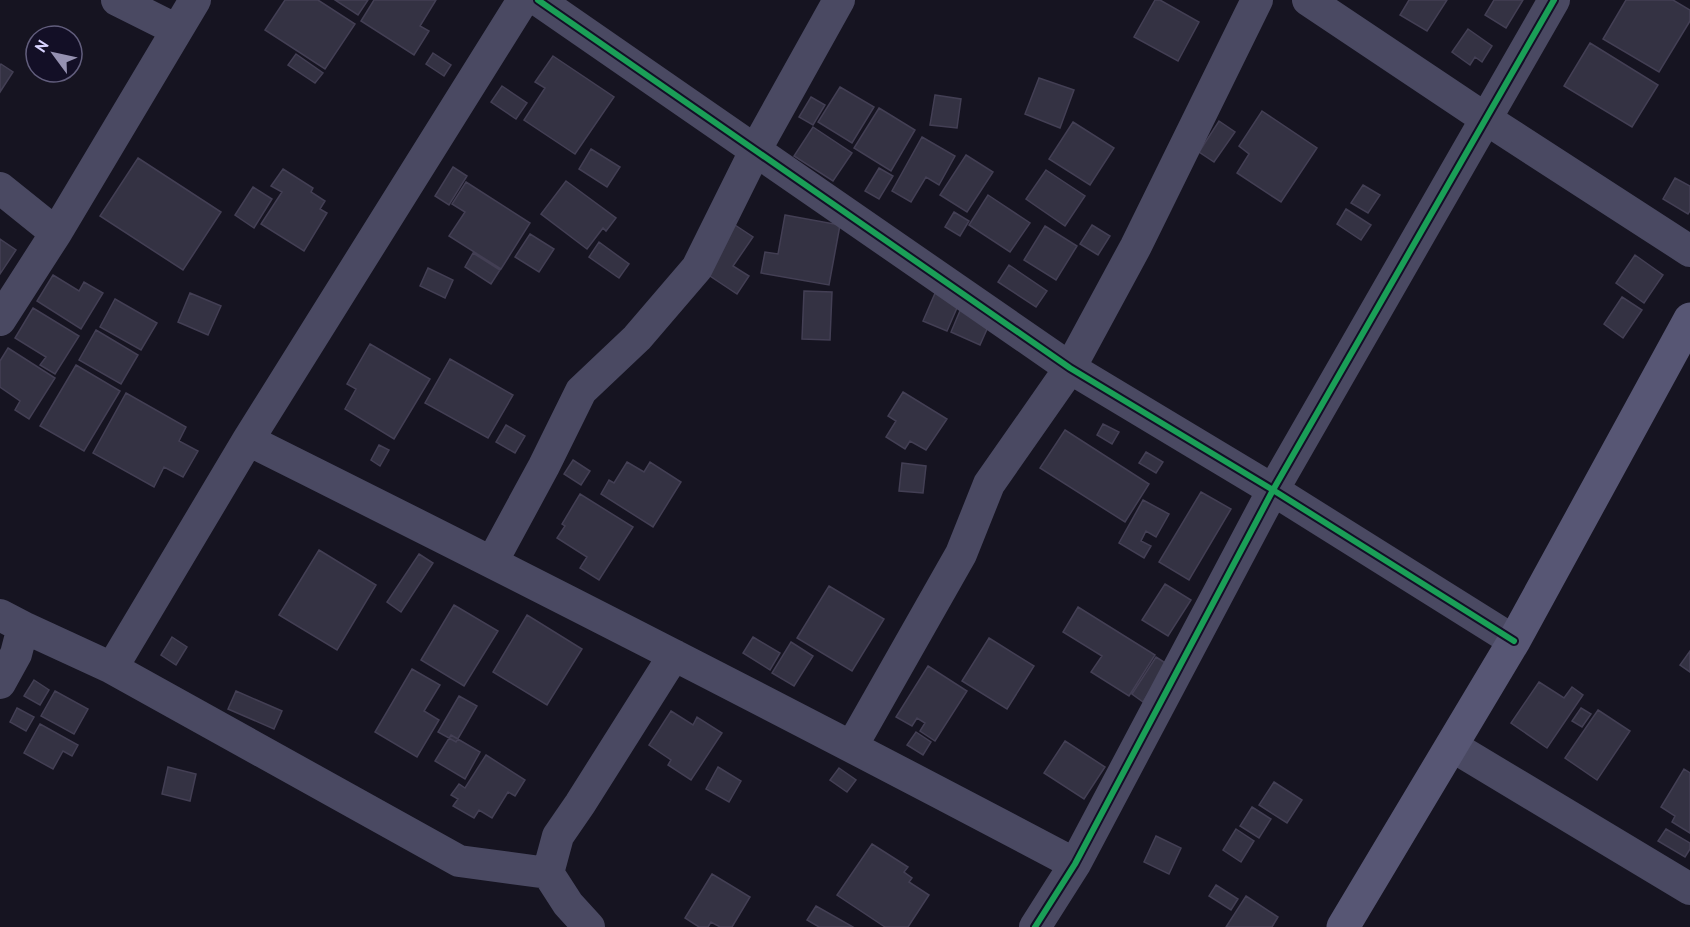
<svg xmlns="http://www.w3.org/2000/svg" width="1690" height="927" font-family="'PT Sans',sans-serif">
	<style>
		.building { fill: #343243; stroke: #433f54; stroke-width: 1.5 }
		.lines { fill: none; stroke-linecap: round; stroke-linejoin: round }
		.street { stroke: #4a4962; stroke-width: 32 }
		.secondary { stroke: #575674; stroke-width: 33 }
		.cycleway-casing { stroke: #130f26; stroke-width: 10 }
		.cycleway { stroke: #1a9f57; stroke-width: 6 }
	</style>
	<rect width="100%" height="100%" fill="#161421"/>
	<path class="building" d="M 285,0 L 318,0 L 355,24 L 325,69 L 265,30 Z
		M 335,0 L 368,0 L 358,15 Z
		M 374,0 L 436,0 L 420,26 L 429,31 L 414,55 L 361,21 Z
		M 1155,0 L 1160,0 L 1199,22 L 1178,61 L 1134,37 Z
		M 1409,0 L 1447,0 L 1427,31 L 1400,15 Z
		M 1494,0 L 1523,0 L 1506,28 L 1485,15 Z
		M 1626,0 L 1673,0 L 1690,10 L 1690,21 L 1659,72 L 1603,39 Z
		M 1468,29 L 1492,46 L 1482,62 L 1475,57 L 1470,65 L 1452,52 Z
		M 1590,43 L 1658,85 L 1632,127 L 1564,86 Z
		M 433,53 L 451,65 L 444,76 L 426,64 Z
		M 296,54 L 323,73 L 315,83 L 288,65 Z
		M 553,56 L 614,97 L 575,154 L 524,120 L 545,88 L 535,82 Z
		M 1,64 L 13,72 L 0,92 L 0,66 Z
		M 1039,78 L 1074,90 L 1060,128 L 1025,114 Z
		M 502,86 L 527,103 L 516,119 L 491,102 Z
		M 840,87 L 874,107 L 852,143 L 818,122 Z
		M 935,95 L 961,99 L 957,128 L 930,125 Z
		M 811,97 L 825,105 L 813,125 L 799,117 Z
		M 879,108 L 915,130 L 891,171 L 854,148 Z
		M 1262,111 L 1317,148 L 1281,202 L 1237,173 L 1249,154 L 1239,146 Z
		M 1219,121 L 1235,132 L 1214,162 L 1199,152 Z
		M 1073,122 L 1114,148 L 1090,185 L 1049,159 Z
		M 813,127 L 852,153 L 833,181 L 794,156 Z
		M 922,137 L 955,156 L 939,185 L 926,177 L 911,202 L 892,191 Z
		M 591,149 L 620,167 L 607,187 L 579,169 Z
		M 966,155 L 993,172 L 967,212 L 940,195 Z
		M 138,158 L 221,212 L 183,270 L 100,216 Z
		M 453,167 L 467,176 L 449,205 L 435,196 Z
		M 879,168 L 893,176 L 879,199 L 865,191 Z
		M 283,169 L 313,188 L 311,192 L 325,201 L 320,209 L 327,213 L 304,251 L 261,224 L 282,192 L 271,186 Z
		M 1046,170 L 1085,196 L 1065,226 L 1026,199 Z
		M 1675,178 L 1690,186 L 1690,211 L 1688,214 L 1663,199 Z
		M 566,181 L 616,218 L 606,231 L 603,228 L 587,249 L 541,214 Z
		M 466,182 L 530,223 L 501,269 L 449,236 L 465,212 L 452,204 Z
		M 1363,185 L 1380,195 L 1368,213 L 1351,203 Z
		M 253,187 L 272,199 L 254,228 L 235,215 Z
		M 988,195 L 1030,223 L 1010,252 L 969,225 Z
		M 1346,209 L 1371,225 L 1361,240 L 1337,224 Z
		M 954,212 L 969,221 L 960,236 L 945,227 Z
		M 785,215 L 840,225 L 829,285 L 761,273 L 765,252 L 778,254 Z
		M 735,225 L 753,237 L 733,266 L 749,276 L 737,294 L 704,272 Z
		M 1092,225 L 1110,236 L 1098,255 L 1080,244 Z
		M 1045,226 L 1077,246 L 1056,280 L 1024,260 Z
		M 530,234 L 554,249 L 539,272 L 515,257 Z
		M 0,239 L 16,250 L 0,274 Z
		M 599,242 L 629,264 L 619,278 L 589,257 Z
		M 473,253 L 500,270 L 491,284 L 465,267 Z
		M 1635,255 L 1663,275 L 1644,303 L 1616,283 Z
		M 1009,265 L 1047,291 L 1036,307 L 998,282 Z
		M 428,268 L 453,280 L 445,298 L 420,286 Z
		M 53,275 L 79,291 L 84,282 L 103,293 L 81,329 L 37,301 Z
		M 804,291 L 832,292 L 830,340 L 802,339 Z
		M 936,291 L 960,301 L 947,331 L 923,321 Z
		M 190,293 L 221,306 L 208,335 L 178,322 Z
		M 1622,297 L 1642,310 L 1623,338 L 1604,324 Z
		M 115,299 L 157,323 L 141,350 L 100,327 Z
		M 962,306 L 992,318 L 980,345 L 951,332 Z
		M 33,308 L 79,336 L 55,374 L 40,365 L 46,357 L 15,338 Z
		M 96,330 L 138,355 L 121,384 L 79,360 Z
		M 370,344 L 430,379 L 394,439 L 345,409 L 356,389 L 347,384 Z
		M 8,348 L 55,378 L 29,419 L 15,410 L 20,401 L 0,387 L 0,361 Z
		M 450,359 L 513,395 L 488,438 L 425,403 Z
		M 76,365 L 120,391 L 84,451 L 40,426 Z
		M 903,392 L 947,419 L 926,450 L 910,441 L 905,449 L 886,437 L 896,421 L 888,416 Z
		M 126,393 L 186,427 L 179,441 L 198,451 L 183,477 L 164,467 L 154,487 L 93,453 Z
		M 1103,424 L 1119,432 L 1112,444 L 1097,435 Z
		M 506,425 L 525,436 L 515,453 L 496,442 Z
		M 1065,430 L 1149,484 L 1125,522 L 1040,468 Z
		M 379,445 L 389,450 L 380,466 L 371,460 Z
		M 1146,452 L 1163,462 L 1156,473 L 1139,463 Z
		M 573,460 L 590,471 L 581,485 L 564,474 Z
		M 627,462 L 644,472 L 650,462 L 681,482 L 653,527 L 601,494 L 609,480 L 614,483 Z
		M 902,463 L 926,466 L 923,493 L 899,491 Z
		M 1201,492 L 1231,509 L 1189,580 L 1159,562 Z
		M 580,494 L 633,527 L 599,580 L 580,568 L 587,557 L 557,538 L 565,526 L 562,524 Z
		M 1143,500 L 1169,514 L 1156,537 L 1146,531 L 1141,541 L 1151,546 L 1144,558 L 1119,543 Z
		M 319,550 L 376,585 L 337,650 L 279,615 Z
		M 419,554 L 433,563 L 401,612 L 387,602 Z
		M 1165,584 L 1191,600 L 1168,636 L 1142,620 Z
		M 829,586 L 884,619 L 852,671 L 797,638 Z
		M 454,605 L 498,631 L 464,686 L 421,660 Z
		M 1078,607 L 1155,655 L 1129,696 L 1091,672 L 1102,656 L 1063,632 Z
		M 527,615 L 582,649 L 547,705 L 493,672 Z
		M 172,637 L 187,647 L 176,665 L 161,655 Z
		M 753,637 L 780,653 L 770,670 L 743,653 Z
		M 989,638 L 1034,666 L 1007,709 L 962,681 Z
		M 791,642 L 813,656 L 794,686 L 772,673 Z
		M 1690,651 L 1690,672 L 1680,665 Z
		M 1156,657 L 1167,664 L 1143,702 L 1132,694 Z
		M 928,666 L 967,691 L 935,741 L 920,731 L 925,723 L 917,718 L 912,726 L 896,717 Z
		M 412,669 L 440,685 L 424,711 L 439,720 L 417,757 L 375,732 Z
		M 34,680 L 49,690 L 40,705 L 24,696 Z
		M 1539,682 L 1564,698 L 1572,687 L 1583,695 L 1547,748 L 1511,723 Z
		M 55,691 L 88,709 L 74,734 L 41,716 Z
		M 236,691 L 282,711 L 274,729 L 228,709 Z
		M 459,696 L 477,706 L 456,742 L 438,732 Z
		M 17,708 L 34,717 L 26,731 L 10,722 Z
		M 1581,708 L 1591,714 L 1582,727 L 1572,721 Z
		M 1598,710 L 1630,731 L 1597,780 L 1565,758 Z
		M 671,711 L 693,725 L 697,717 L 722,733 L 691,780 L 668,765 L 671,760 L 649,745 Z
		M 40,724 L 78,745 L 72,756 L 63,751 L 53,769 L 24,753 Z
		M 916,732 L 931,742 L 923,755 L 907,745 Z
		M 451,735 L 480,752 L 465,779 L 435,761 Z
		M 1065,741 L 1105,767 L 1084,799 L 1044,773 Z
		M 486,755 L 525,780 L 515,796 L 508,792 L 492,818 L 479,810 L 474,818 L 453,806 L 458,799 L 451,795 L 459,784 L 465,788 Z
		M 168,767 L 196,774 L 190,801 L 162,794 Z
		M 718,767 L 741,781 L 729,802 L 706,789 Z
		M 839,768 L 856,780 L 847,792 L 830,780 Z
		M 1684,769 L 1690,773 L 1690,833 L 1672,822 L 1675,816 L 1661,807 Z
		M 1274,782 L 1302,800 L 1287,823 L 1259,805 Z
		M 1252,807 L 1271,819 L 1259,838 L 1240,826 Z
		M 1236,829 L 1254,841 L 1241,862 L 1223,850 Z
		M 1666,829 L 1690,843 L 1690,849 L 1685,857 L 1658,841 Z
		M 1156,836 L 1181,848 L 1169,874 L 1144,862 Z
		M 872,844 L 908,867 L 904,872 L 912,878 L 909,882 L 929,895 L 908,927 L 885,927 L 837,895 Z
		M 712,874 L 750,897 L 732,927 L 720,927 L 711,922 L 708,927 L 699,927 L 685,918 Z
		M 1216,885 L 1238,899 L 1231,910 L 1209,896 Z
		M 1246,896 L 1278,917 L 1272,927 L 1226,927 Z
		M 816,906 L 853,927 L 819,927 L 807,920 Z"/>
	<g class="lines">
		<path class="street" d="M 117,0 L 177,30
			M 538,0 L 1070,368 L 1273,490 L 1514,641
			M 1308,0 L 1486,119 L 1690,251
			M 0,188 L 56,233
			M 0,320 L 56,233 L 195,0
			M 248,440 C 525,578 801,719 1075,864
			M 492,562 L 544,466 L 581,391 L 637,338 L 697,268 L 756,149 L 839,0
			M 0,615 L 23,627 L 16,654 L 0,683
			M 23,627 L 112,668 L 248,440 L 523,0
			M 110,667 L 459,861 L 548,873
			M 852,746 L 961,554 L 989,484 L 1070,368 L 1136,246 L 1257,0
			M 1452,746 L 1690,889
			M 589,927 L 568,904 L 548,873 L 558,836 L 580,804 L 674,655
			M 1035,927 L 1075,864 L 1273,490 L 1554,0"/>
		<path class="secondary" d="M 1343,927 L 1514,641 L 1690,319"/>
		<defs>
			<path id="cycleway" d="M 538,0 L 1070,368 L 1273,490 L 1514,641
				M 1035,927 L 1075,864 L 1273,490 L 1554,0"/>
		</defs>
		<use href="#cycleway" class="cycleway-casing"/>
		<use href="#cycleway" class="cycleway"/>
	</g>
	<g transform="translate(54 54) rotate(303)"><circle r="28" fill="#130f26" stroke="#625e7d" stroke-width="1.5"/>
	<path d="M0-4.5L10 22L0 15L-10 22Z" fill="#9591b1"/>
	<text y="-9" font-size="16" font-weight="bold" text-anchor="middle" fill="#d9d4ff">N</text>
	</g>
</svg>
